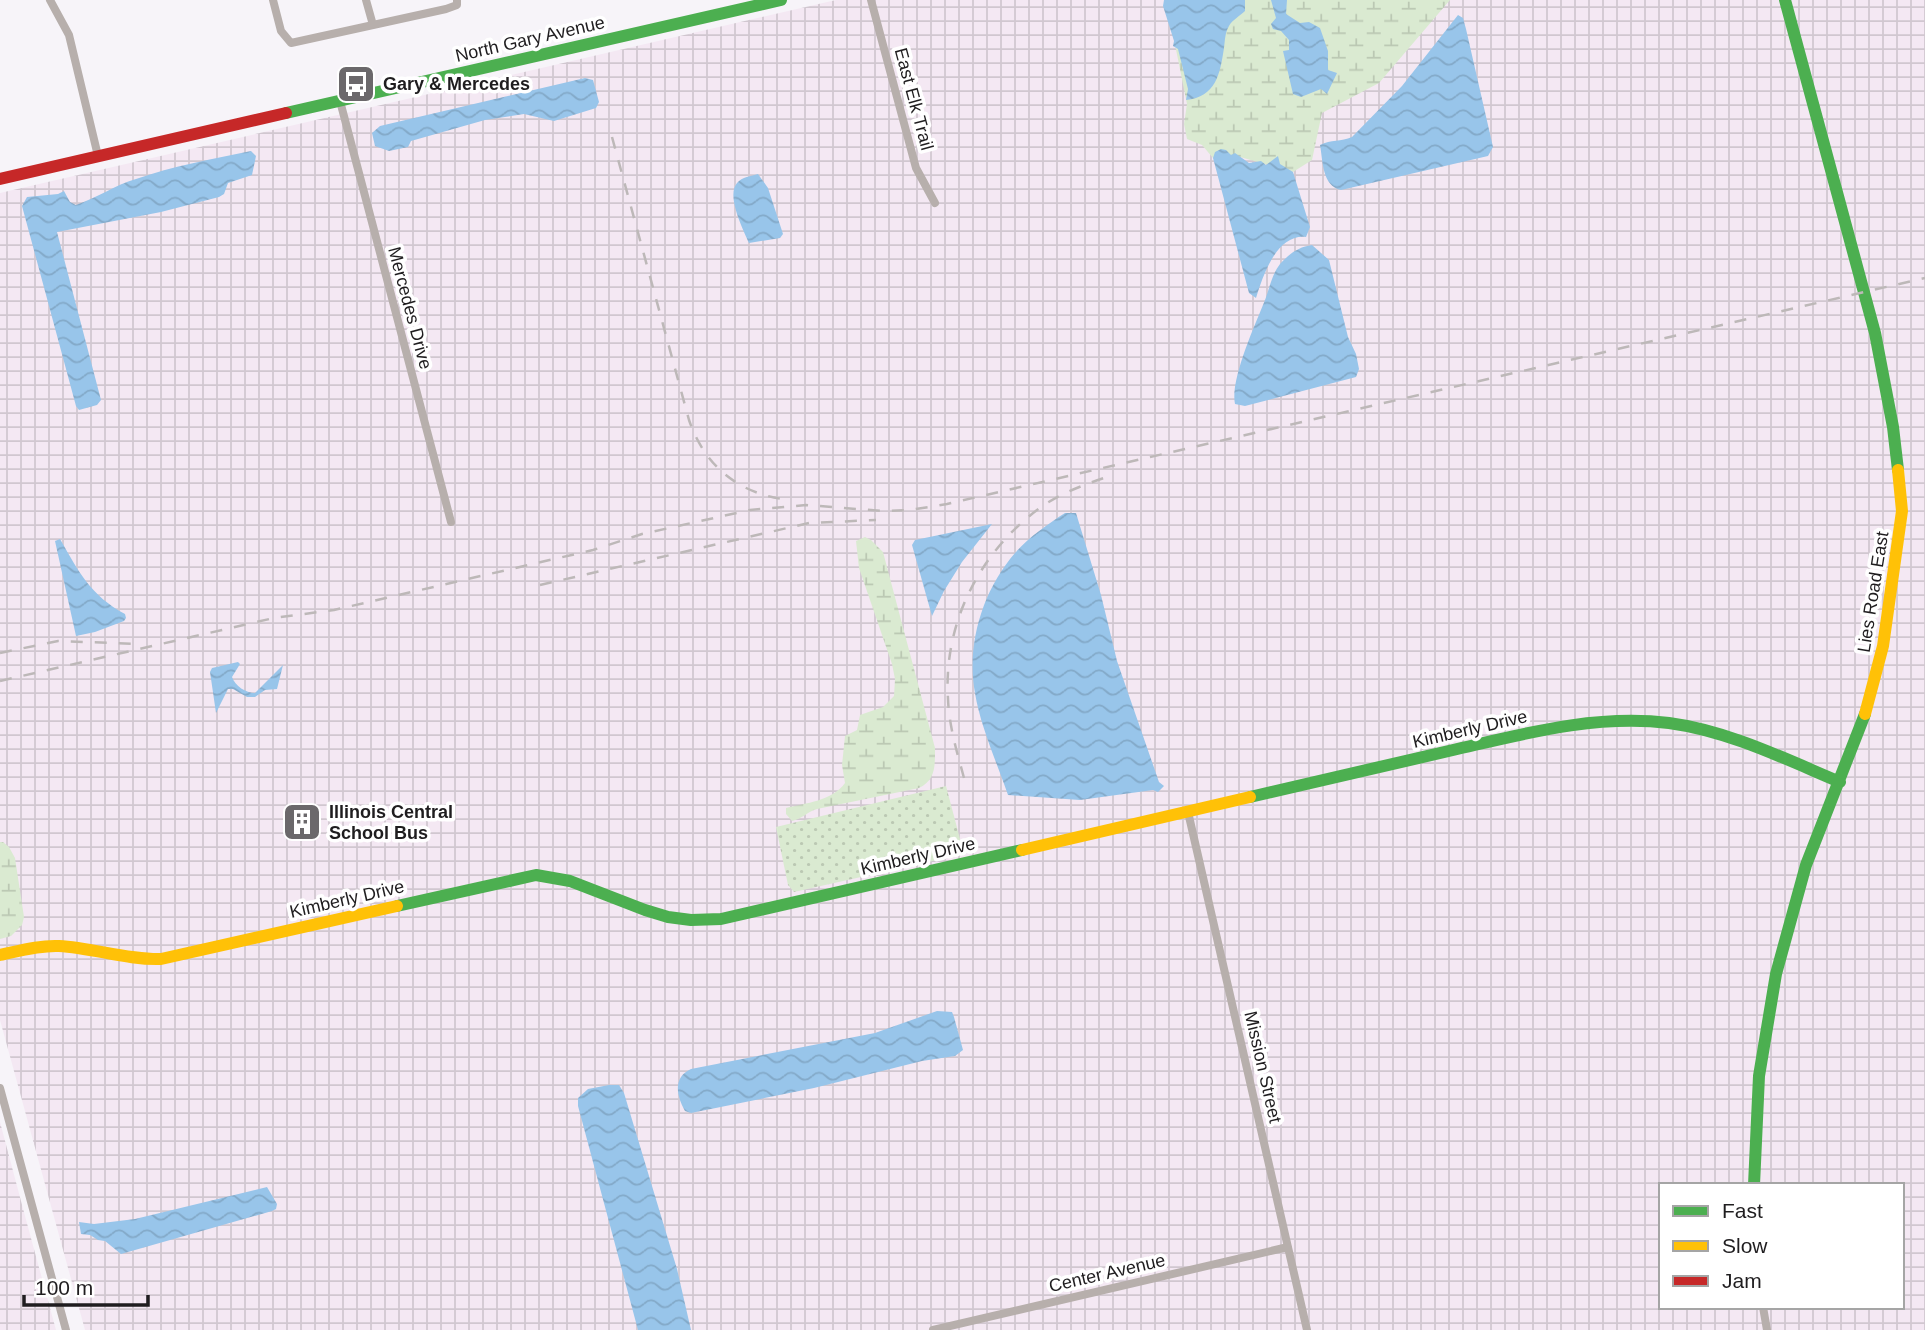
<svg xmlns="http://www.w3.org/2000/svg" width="1925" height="1330" font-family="Arial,sans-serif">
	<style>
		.industrial { fill: url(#industrial-grid); fill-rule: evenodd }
		.grass { fill: url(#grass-dots) }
		.wetland { fill: url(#wetland-marsh) }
		.water { fill: url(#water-waves) }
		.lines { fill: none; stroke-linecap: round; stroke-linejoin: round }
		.street { stroke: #b7afac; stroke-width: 8 }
		.fast { stroke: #4caf50; stroke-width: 12 }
		.slow { stroke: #ffc107; stroke-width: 12 }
		.jam { stroke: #c62828; stroke-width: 12 }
		.rail { stroke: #bdb8b8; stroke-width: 2.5; stroke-dasharray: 12 12; stroke-linecap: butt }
		.labels { text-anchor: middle; stroke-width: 7; stroke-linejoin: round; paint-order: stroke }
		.street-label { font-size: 18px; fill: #1f1d1f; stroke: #fff }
		.poi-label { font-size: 18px; font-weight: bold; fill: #1f1d1f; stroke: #fff; text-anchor: start }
	</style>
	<defs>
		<pattern id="industrial-grid" width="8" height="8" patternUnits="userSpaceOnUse" patternTransform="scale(1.75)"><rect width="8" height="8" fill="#f4e8f3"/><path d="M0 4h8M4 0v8" fill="none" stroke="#d1c7d0"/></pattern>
		<pattern id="grass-dots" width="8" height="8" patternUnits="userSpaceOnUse" patternTransform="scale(1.75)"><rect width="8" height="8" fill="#daead1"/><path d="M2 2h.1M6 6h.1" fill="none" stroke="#bbc8b3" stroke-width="1.8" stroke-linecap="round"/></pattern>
		<pattern id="wetland-marsh" width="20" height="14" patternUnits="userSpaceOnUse" patternTransform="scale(1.75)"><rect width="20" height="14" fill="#daead1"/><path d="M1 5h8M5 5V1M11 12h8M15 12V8" fill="none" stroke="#bbc8b3"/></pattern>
		<pattern id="water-waves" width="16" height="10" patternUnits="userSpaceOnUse" patternTransform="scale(1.75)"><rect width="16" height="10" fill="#98c5ea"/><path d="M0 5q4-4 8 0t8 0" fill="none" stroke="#83a9c8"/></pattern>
	</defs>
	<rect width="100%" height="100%" fill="#f7f4f9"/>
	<path class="industrial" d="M 836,0 L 1925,0 L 1925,1330 L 85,1330 L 0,1020 L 0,193 ZM 1661,1185 L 1902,1185 L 1902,1307 L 1661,1307 Z
		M 0,1122 L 25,1216 L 56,1330 L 0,1330 Z"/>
	<path class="grass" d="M 946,786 L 964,854 L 794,892 L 788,885 L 776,827 Z"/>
	<path class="wetland" d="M 1166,0 L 1450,0 L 1379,83 L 1322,113 L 1312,160 L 1293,172 L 1240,157 L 1213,158 L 1202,145 L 1187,139 L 1184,124 L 1187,104 Z
		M 865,537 L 871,540 L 883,552 L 935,748 C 935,765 936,780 919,788 L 817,809 C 807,812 802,819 792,821 L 786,814 L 786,808 C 806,803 832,801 845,783 L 842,765 L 845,736 L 857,730 L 860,715 L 883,707 L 894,696 L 895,679 L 892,664 L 859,568 L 856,541 Z
		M 0,842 L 3,842 L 9,847 L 15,858 L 24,917 L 22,925 L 11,936 L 0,939 Z"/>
	<path class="water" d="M 1164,0 L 1245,0 L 1245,11 C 1240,16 1232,20 1229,26 C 1225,32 1225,41 1224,48 C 1220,74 1216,97 1186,100 L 1188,89 L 1178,49 L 1173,46 L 1174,41 L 1163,6 Z
		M 1271,0 L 1287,0 L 1286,14 L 1300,23 L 1309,22 L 1320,28 L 1328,51 L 1328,70 L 1337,73 L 1327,94 L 1321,89 L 1301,97 L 1293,94 L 1283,51 L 1289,50 L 1289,40 L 1281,31 L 1273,29 L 1271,24 L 1276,18 Z
		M 1458,15 L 1463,18 L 1466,29 L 1493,147 L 1488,156 L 1341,190 C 1322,186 1323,161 1320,145 C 1331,139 1341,142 1352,137 L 1402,86 Z
		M 585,78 L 593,80 L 599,102 L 596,108 L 554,121 L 524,114 L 485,120 L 411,141 L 408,147 L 389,151 L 375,146 L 372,133 L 380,126 Z
		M 1221,149 L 1226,150 L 1231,155 L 1235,153 L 1249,163 L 1261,161 L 1266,165 L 1278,156 L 1280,164 L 1293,172 L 1310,227 L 1306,237 C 1276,234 1263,276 1256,298 L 1249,293 L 1213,158 L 1215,152 Z
		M 251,151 L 256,156 L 252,175 L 228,183 L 224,194 L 219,197 L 161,212 L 57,232 L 101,400 L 97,405 L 79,410 L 76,406 L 22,206 L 27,197 L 58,194 L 64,191 L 70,202 L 76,205 C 97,198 115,185 136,179 C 173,166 212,159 251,151 Z
		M 758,174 L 768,188 L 783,234 L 780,238 L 749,243 C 743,229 726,196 737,183 C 742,177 751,176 758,174 Z
		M 1312,245 L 1329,260 L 1348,337 L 1356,354 L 1359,369 L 1356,377 L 1245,406 L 1235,404 C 1230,381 1254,327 1263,305 C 1269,292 1271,275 1280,264 C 1289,254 1298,247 1312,245 Z
		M 1065,513 L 1076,513 L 1101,595 L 1117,661 L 1159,782 L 1164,786 L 1158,792 L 1153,790 L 1080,800 L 1008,795 C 997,763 980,725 975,693 C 966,644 983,590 1015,553 C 1029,537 1048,524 1065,513 Z
		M 992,524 L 962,562 L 944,591 L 932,616 L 912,545 L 915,540 Z
		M 60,539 C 79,572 90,595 125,614 L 126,618 L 124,621 L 95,632 L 76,636 L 55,541 Z
		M 238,662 L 240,664 L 232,677 C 235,686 246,693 255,693 L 283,665 L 277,689 L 265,690 L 255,697 L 247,697 L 233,689 L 228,689 L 216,713 L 210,672 L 212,668 Z
		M 937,1011 L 952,1012 L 954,1017 L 963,1050 L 955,1056 L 922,1061 L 814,1088 L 691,1113 L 685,1111 C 676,1095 673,1077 691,1069 L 875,1033 Z
		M 609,1085 L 619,1085 L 624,1093 L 677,1269 L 691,1330 L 638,1330 L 578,1106 L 578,1098 L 588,1089 Z
		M 267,1187 L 277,1204 L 276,1209 L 272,1211 L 121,1254 L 105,1241 L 98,1240 L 90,1235 L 81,1234 L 79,1222 L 94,1224 L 135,1219 Z"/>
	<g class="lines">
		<path class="street" d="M 50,0 L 69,35 L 98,156
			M 273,0 L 281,31 L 291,43 L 446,9 L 457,5 L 457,0
			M 366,0 L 373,25
			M 871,0 L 916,168 L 935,203
			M 340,101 L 451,522
			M 1188,812 L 1307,1330
			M 0,1088 L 66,1330
			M 1763,1307 L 1767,1330
			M 933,1330 L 1288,1247"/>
		<path class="fast" d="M 1785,0 L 1875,333 L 1893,427 L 1898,470
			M 286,113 L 781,0
			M 1250,797 C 1317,782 1385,766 1453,750 C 1523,734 1595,714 1669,723 C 1729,731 1785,759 1840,782
			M 397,906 L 536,875 L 570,881 L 645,910 L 668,917 L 691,920 L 721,919 L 1022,850
			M 1754,1185 L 1759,1076 L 1776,974 L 1806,865 L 1865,714"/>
		<path class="slow" d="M 1865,714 L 1883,646 L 1902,511 L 1898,470
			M 1022,850 L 1250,797
			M 0,955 C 19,951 39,945 59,946 C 94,948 126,960 161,959 L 397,906"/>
		<path class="jam" d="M 0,179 L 286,113"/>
		<path class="rail" d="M 612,137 L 689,420 C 705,467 740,495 790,500
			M 540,585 L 809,523 L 876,520
			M 0,653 L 58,641 L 139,644
			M 0,681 L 274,618 L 334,610 L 593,550 L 642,534 L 750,510 L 806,505 L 883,511 L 910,510 L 947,504 L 1925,278
			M 964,778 C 957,752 949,726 948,699 C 943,622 981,549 1044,505 C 1065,491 1089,483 1113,475"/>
	</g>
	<defs>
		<symbol id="bus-square" viewBox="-11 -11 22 22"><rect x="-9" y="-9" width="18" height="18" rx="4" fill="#6b686b" stroke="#fff"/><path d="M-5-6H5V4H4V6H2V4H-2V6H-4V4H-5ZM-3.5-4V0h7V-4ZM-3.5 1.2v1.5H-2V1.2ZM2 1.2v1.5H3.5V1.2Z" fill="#fff"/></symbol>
		<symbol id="building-square" viewBox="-11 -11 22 22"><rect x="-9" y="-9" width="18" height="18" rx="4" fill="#6b686b" stroke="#fff"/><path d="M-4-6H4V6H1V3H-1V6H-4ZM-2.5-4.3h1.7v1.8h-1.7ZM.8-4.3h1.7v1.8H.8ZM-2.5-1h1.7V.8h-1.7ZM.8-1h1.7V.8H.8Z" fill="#fff"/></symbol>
	</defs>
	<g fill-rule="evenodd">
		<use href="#bus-square" x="334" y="62" width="44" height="44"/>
		<use href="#building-square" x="280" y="800" width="44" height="44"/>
	</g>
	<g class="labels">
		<g class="street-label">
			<text transform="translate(530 39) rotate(-13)" y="6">North Gary Avenue</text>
			<text transform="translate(914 99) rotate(75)" y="6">East Elk Trail</text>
			<text transform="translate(410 308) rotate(75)" y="6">Mercedes Drive</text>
			<text transform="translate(1873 592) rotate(-81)" y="6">Lies Road East</text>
			<text transform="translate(1470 729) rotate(-13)" y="6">Kimberly Drive</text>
			<text transform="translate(918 856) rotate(-13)" y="6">Kimberly Drive</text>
			<text transform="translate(347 899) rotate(-13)" y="6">Kimberly Drive</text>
			<text transform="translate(1263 1067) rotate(77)" y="6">Mission Street</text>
			<text transform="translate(1107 1273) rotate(-13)" y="6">Center Avenue</text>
		</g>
		<g class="poi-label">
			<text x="383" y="90">Gary &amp; Mercedes</text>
			<text x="329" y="818">Illinois Central<tspan x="329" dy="21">School Bus</tspan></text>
		</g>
	</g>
	<rect x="1659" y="1183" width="245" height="126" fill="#ffffff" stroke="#a5a5a5" stroke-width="2"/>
	<rect x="1673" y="1206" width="35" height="10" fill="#4caf50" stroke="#a5a5a5" stroke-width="2"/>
	<text x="1722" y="1218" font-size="21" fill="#1f1d1f">Fast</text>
	<rect x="1673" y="1241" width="35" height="10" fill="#ffc107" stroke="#a5a5a5" stroke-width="2"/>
	<text x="1722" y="1253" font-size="21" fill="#1f1d1f">Slow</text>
	<rect x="1673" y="1276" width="35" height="10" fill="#c62828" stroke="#a5a5a5" stroke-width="2"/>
	<text x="1722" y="1288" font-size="21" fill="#1f1d1f">Jam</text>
	<path d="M24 1295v10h124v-10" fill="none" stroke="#1f1d1f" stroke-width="3.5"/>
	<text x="35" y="1295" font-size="21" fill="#1f1d1f" stroke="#ffffff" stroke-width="5" paint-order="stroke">100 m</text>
</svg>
